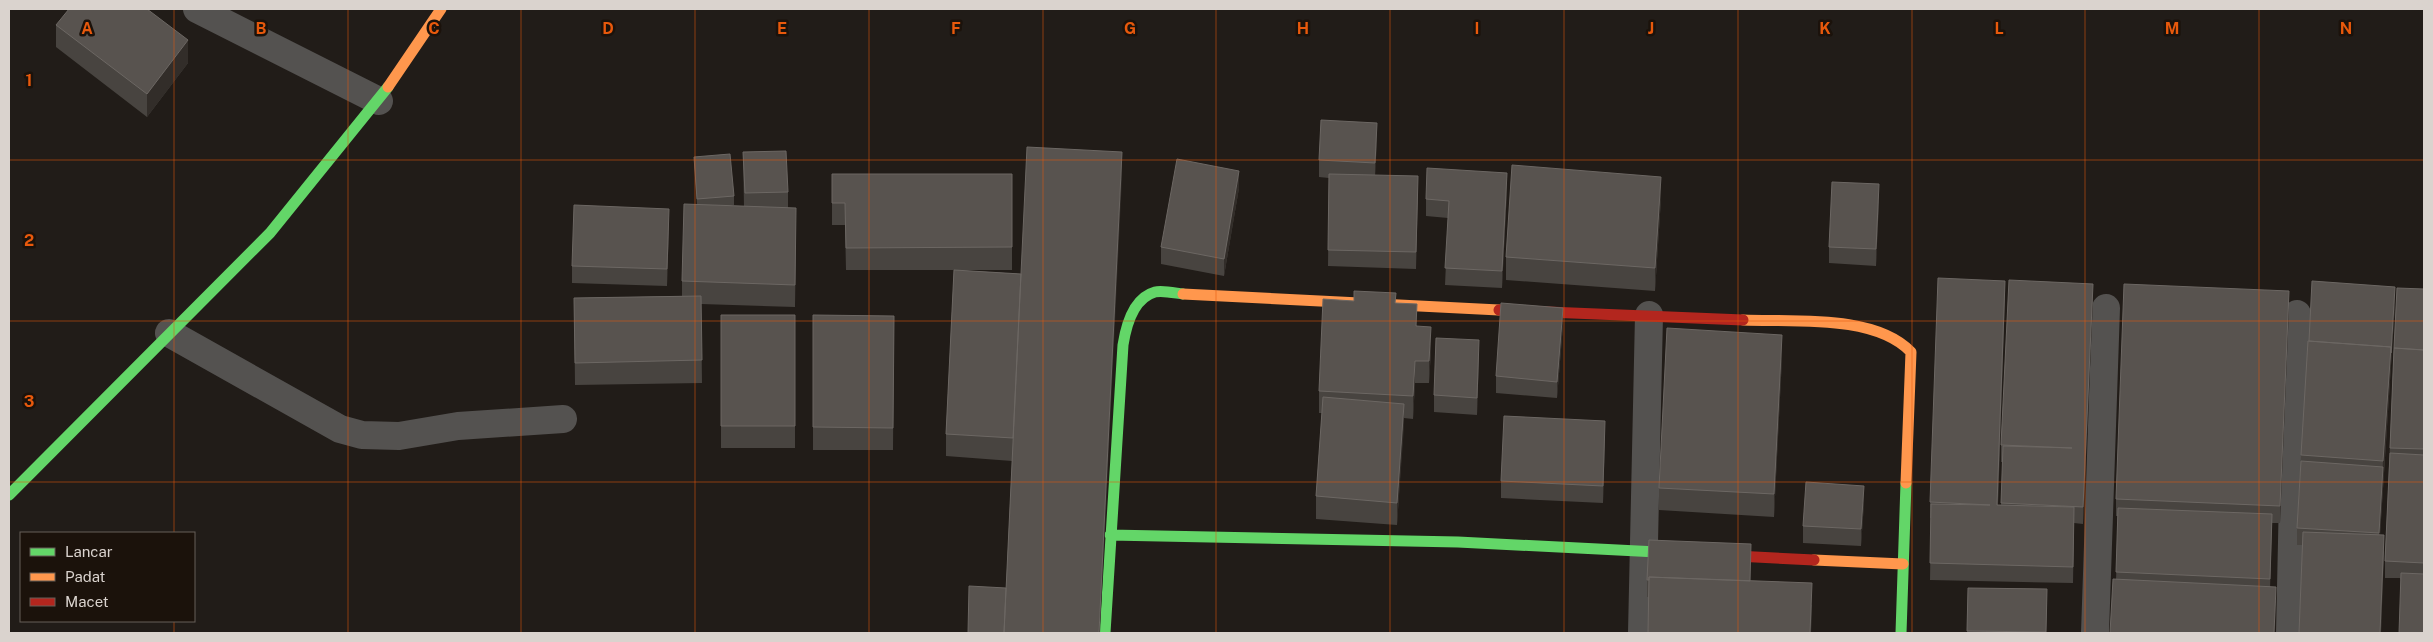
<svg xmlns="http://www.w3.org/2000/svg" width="2433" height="642" font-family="'Public Sans',sans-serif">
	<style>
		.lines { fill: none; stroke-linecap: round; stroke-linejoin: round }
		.street { stroke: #545250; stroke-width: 28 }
		.fast { stroke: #63d668; stroke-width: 11 }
		.slow { stroke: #ff974d; stroke-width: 11 }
		.jam { stroke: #b3261e; stroke-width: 11 }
		.wall { fill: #484440 }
		.shaded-wall { fill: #322d29 }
		.building { fill: #58534f; stroke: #6c6763 }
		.grid { fill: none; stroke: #e8590c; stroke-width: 1; stroke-opacity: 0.55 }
		.grid-label { font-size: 16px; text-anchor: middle; font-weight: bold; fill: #e8590c; stroke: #1b120b; stroke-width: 5; stroke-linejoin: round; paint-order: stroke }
	</style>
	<rect width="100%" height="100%" fill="#211c18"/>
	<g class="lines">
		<path class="street" d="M 197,9 L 379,101
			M 169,333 L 340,429 L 362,435 L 399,436 L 458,426 L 563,419
			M 1642,633 L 1649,315
			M 2095,633 L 2106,308
			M 2290,633 L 2297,314"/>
		<path class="fast" d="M 9,495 L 270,233 L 388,87
			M 1110,535 L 1458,542 L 1677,553
			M 1105,633 L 1123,345 C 1126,326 1133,298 1155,292 C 1162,290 1175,293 1183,294
			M 1901,633 L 1906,483"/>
		<path class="slow" d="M 388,87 L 441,9
			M 1183,294 L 1499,310
			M 1743,320 C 1793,322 1875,314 1911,352 L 1906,483
			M 1814,560 L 1903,564"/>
		<path class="jam" d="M 1499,310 L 1743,320
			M 1677,553 L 1814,560"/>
	</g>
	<path class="wall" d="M 56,25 L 188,63 L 147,117 L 56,47 Z
		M 1377,140 L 1375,175 L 1418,193 L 1416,269 L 1328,266 L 1329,178 L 1319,177 L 1319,160 Z
		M 743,152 L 788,192 L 788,208 L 796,231 L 795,307 L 701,304 L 702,383 L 575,385 L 574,298 L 682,296 L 682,281 L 697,205 L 694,157 L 734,196 L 734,205 L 727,206 L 744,207 Z
		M 832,174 L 1012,174 L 1012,270 L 957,270 L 1021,274 L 1122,178 L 1006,588 L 1012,461 L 946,456 L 946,434 L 954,270 L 846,270 L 845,225 L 832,225 Z
		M 1239,188 L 1224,276 L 1161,264 L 1161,247 Z
		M 1507,190 L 1502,288 L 1445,285 L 1448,218 L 1426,216 L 1426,199 Z
		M 1661,199 L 1655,291 L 1506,280 L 1506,257 Z
		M 1879,201 L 1876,266 L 1829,263 L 1829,247 Z
		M 669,226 L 667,286 L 572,283 L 572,266 Z
		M 2424,289 L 2424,633 L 2400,578 L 2385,578 L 2385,561 L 2394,348 Z
		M 2005,297 L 1998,505 L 2001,505 L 2003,462 L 2001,462 L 2001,445 L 2093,301 L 2083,524 L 2074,523 L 2073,583 L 1930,580 L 1931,518 L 1930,518 L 1930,502 Z
		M 1354,301 L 1396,303 L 1417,326 L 1431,350 L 1429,383 L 1415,383 L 1413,419 L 1404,418 L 1397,525 L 1316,519 L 1316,496 L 1322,413 L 1319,413 L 1319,391 Z
		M 2395,304 L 2380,535 L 2384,552 L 2381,633 L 2299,633 L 2303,545 L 2297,545 L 2297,528 L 2301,455 Z
		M 2289,308 L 2280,523 L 2272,523 L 2270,586 L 2276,603 L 2116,580 L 2118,516 L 2116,516 L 2116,499 Z
		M 721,315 L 795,315 L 795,448 L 721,448 Z
		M 813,315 L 894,316 L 893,450 L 813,450 Z
		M 1563,325 L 1557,398 L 1496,393 L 1496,376 Z
		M 1479,357 L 1477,415 L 1434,412 L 1434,395 Z
		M 1782,358 L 1774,517 L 1659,510 L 1659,488 Z
		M 1605,438 L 1603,503 L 1501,498 L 1501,481 Z
		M 1864,503 L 1861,546 L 1803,543 L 1803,526 Z
		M 1647,580 L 1751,581 L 1812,605 L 1811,633 L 1648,633 L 1649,597 L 1647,597 Z
		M 1968,588 L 2047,589 L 2046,633 L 1967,633 Z"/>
	<path class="shaded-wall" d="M 188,40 L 188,63 L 147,117 L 147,94 Z
		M 1377,123 L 1377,140 L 1375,180 L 1375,163 Z
		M 1122,152 L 1122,178 L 1100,633 L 1099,633 Z
		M 1239,171 L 1239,188 L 1224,276 L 1224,259 Z
		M 1507,173 L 1507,190 L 1502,288 L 1502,271 Z
		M 1661,177 L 1661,199 L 1655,291 L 1655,268 Z
		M 1879,184 L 1879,201 L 1876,266 L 1876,249 Z
		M 796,208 L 796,231 L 795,307 L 795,285 Z
		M 669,209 L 669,226 L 667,286 L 667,269 Z
		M 2005,281 L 2005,297 L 1997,522 L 1997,505 Z
		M 2093,284 L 2093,301 L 2083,524 L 2083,507 Z
		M 2395,287 L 2395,304 L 2379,550 L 2379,533 L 2383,461 Z
		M 2289,291 L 2289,308 L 2280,523 L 2280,506 Z
		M 1563,308 L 1563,325 L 1557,398 L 1557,382 Z
		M 1431,327 L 1431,350 L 1429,383 L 1429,361 Z
		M 1782,335 L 1782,358 L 1774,517 L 1774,494 Z
		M 1479,340 L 1479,357 L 1477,415 L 1477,398 Z
		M 1415,361 L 1415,383 L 1413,419 L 1413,396 Z
		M 1404,404 L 1404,427 L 1397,525 L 1397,503 Z
		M 1605,421 L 1605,438 L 1603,503 L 1603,486 Z
		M 1864,486 L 1864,503 L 1861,546 L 1861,529 Z
		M 2272,514 L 2272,531 L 2270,596 L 2270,579 Z
		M 2384,535 L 2381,633 L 2380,633 Z
		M 1812,583 L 1811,633 L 1810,633 Z
		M 2276,587 L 2276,603 L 2275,633 L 2274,633 Z"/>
	<path class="building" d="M 69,9 L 147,9 L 188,40 L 147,94 L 56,25 Z
		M 1321,120 L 1377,123 L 1375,163 L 1319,160 Z
		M 1027,147 L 1122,152 L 1099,633 L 1004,633 Z
		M 786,151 L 788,192 L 745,193 L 743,152 Z
		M 730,154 L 734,196 L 697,199 L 694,157 Z
		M 1177,159 L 1239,171 L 1224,259 L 1161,247 Z
		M 1512,165 L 1661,177 L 1655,268 L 1506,257 Z
		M 1427,168 L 1507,173 L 1502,271 L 1445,268 L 1449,201 L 1426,199 Z
		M 832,174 L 1012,174 L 1012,247 L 846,248 L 845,203 L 832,203 Z
		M 1329,174 L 1418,176 L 1416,252 L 1328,250 Z
		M 1832,182 L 1879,184 L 1876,249 L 1829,247 Z
		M 684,204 L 796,208 L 795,285 L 682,281 Z
		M 574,205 L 669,209 L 667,269 L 572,266 Z
		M 954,270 L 1021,274 L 1013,438 L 946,434 Z
		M 1938,278 L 2005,281 L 1997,505 L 2074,507 L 2073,567 L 1930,563 L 1931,504 L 1990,505 L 1930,502 Z
		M 2009,280 L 2093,284 L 2083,507 L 2001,503 L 2003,446 L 2072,448 L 2001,445 Z
		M 2312,281 L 2395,287 L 2391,353 L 2391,347 L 2309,341 Z
		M 2124,284 L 2289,291 L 2280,506 L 2116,499 Z
		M 2397,288 L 2424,289 L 2424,350 L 2394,348 Z
		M 1354,291 L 1396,293 L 1395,303 L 1417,304 L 1416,326 L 1431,327 L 1429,361 L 1415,361 L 1413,396 L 1319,391 L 1323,299 L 1354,301 Z
		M 701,296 L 702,360 L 575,363 L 574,298 Z
		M 1501,303 L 1563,308 L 1557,382 L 1496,376 Z
		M 721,315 L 795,315 L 795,426 L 721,426 Z
		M 813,315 L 894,316 L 893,428 L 813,427 Z
		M 1667,328 L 1782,335 L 1774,494 L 1659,488 Z
		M 1436,338 L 1479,340 L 1477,398 L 1434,395 Z
		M 2308,341 L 2391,347 L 2383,461 L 2301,455 Z
		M 2394,348 L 2424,350 L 2424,449 L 2390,448 Z
		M 1323,397 L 1404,404 L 1397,503 L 1316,496 Z
		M 1504,416 L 1605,421 L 1603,486 L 1501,481 Z
		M 2390,453 L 2424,455 L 2424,563 L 2385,561 Z
		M 2301,461 L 2383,467 L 2379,533 L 2297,528 Z
		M 1806,482 L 1864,486 L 1861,529 L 1803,526 Z
		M 2118,508 L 2272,514 L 2270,579 L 2116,572 Z
		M 2303,532 L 2384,535 L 2380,633 L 2299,633 Z
		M 1649,540 L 1751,544 L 1750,581 L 1649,577 L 1649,580 L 1647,580 Z
		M 2401,573 L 2424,574 L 2424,633 L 2399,633 Z
		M 1649,577 L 1812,583 L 1810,633 L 1648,633 Z
		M 2113,579 L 2276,587 L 2274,633 L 2110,633 Z
		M 969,586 L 1006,588 L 1004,633 L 968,633 Z
		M 1968,588 L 2047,589 L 2046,632 L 1967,631 Z"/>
	<path class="grid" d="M 174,9 L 174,533M 348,9 L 348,633M 521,9 L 521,633M 695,9 L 695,633M 869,9 L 869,633M 1043,9 L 1043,633M 1216,9 L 1216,633M 1390,9 L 1390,633M 1564,9 L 1564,633M 1738,9 L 1738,633M 1912,9 L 1912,633M 2085,9 L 2085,633M 2259,9 L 2259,633M 9,160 L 2424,160M 9,321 L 2424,321M 9,482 L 2424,482M 174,621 L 174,633"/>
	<g class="grid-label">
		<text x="87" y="34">A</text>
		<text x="261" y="34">B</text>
		<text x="434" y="34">C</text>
		<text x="608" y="34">D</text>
		<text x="782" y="34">E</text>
		<text x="956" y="34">F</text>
		<text x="1130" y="34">G</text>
		<text x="1303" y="34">H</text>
		<text x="1477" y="34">I</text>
		<text x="1651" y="34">J</text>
		<text x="1825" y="34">K</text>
		<text x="1999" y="34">L</text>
		<text x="2172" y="34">M</text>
		<text x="2346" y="34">N</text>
		<text x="29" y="86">1</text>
		<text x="29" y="246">2</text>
		<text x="29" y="407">3</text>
	</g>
	<rect width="2433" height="642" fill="none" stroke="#dad3ce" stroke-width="20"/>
	<rect x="20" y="532" width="175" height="90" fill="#1b120b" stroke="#675f59"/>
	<rect x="30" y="548" width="25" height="8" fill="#63d668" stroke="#675f59"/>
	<text x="65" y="557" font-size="15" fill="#dad3ce">Lancar</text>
	<rect x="30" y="573" width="25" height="8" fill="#ff974d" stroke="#675f59"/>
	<text x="65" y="582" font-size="15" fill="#dad3ce">Padat</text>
	<rect x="30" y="598" width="25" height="8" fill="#b3261e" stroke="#675f59"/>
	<text x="65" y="607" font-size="15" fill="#dad3ce">Macet</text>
</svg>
